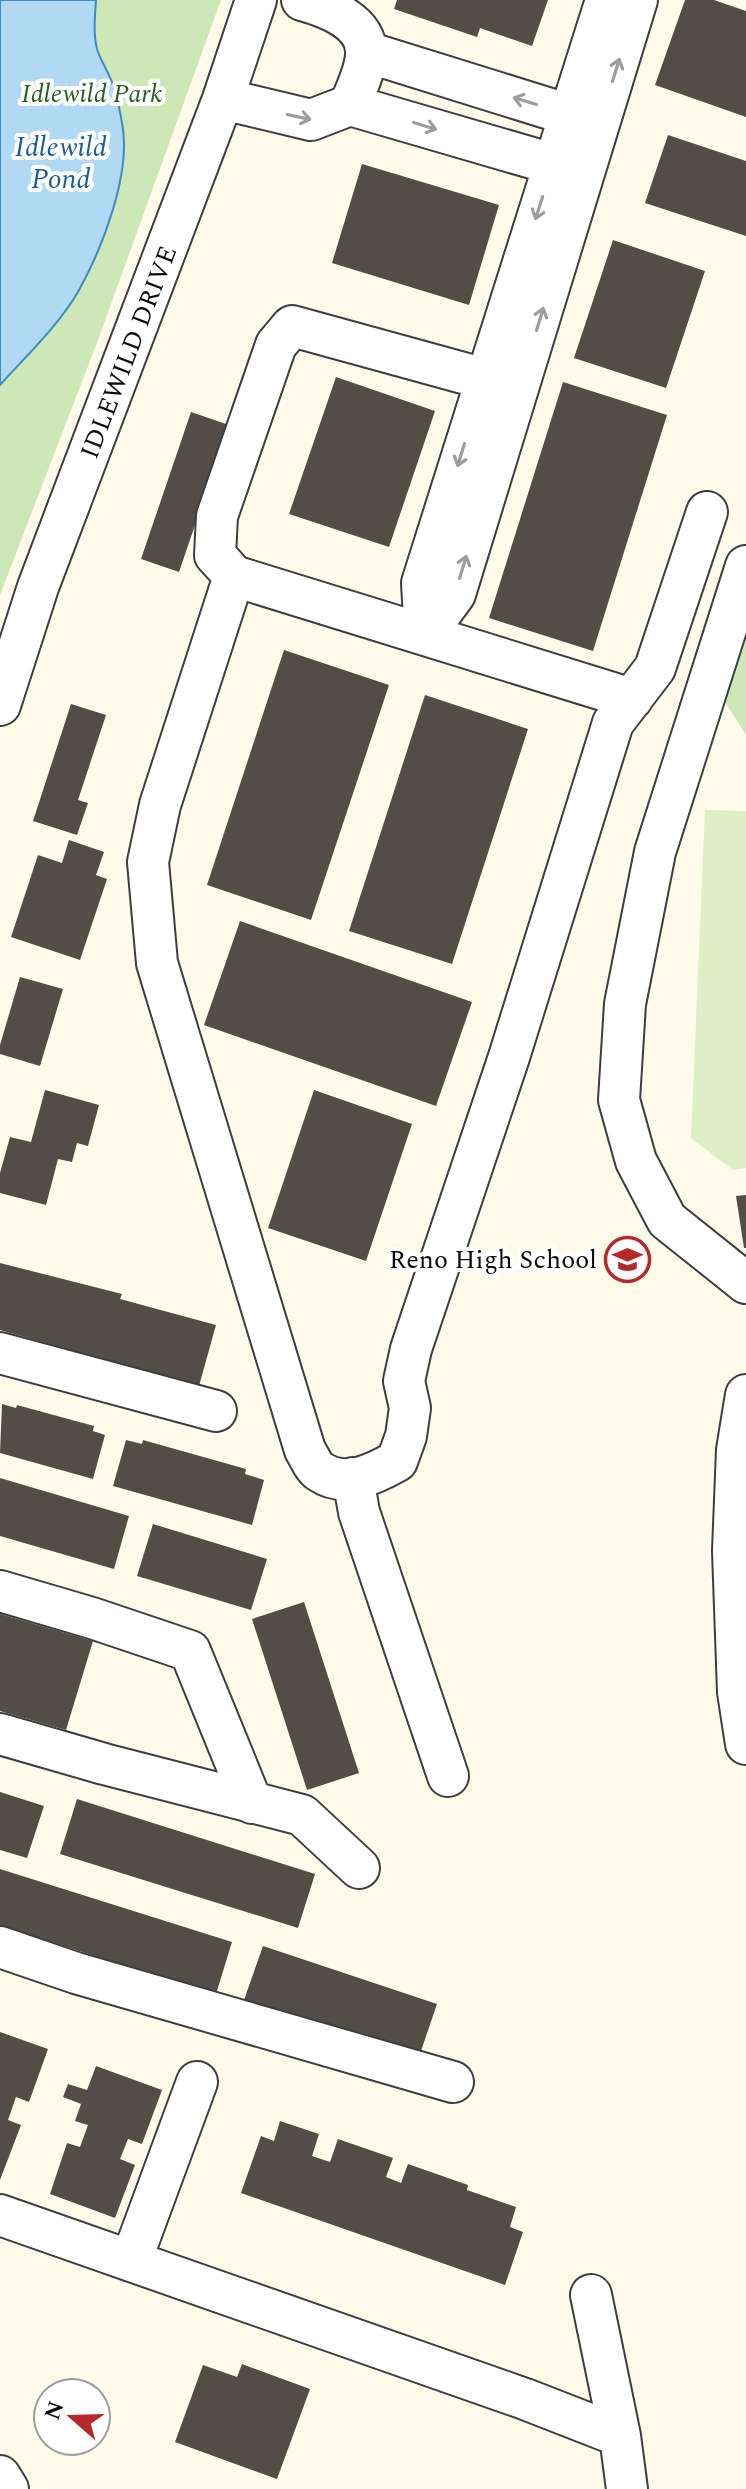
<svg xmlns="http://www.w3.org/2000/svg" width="746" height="2489" font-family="Spectral,serif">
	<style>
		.green { fill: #cee7b6 }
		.pitch { fill: #e0eec7 }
		.water { fill: #b1d9f4; stroke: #3b8bc8; stroke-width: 2 }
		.building { fill: #534d48 }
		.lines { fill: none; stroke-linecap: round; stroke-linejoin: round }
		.minor-casing { stroke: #3e3e3e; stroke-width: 44 }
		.minor { stroke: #fff; stroke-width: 40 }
		.oneway { stroke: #9d9d9d }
		.labels { text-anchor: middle; stroke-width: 8; stroke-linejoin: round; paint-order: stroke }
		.park-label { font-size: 26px; font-style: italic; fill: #2a601f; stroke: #fff }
		.street-label { font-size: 26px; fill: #0b0b0b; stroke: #fff }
		.poi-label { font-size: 26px; fill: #0b0b0b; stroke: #fff; text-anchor: end }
		.water-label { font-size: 28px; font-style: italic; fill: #1a5d98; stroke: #fff }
	</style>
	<rect width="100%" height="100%" fill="#fefbea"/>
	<path class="green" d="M 0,0 L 221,0 L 98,340 L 0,595 Z
		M 746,634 L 746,735 L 725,702 Z"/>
	<path class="pitch" d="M 705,810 L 746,811 L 746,1168 L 733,1170 L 691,1138 Z"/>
	<path class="water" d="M 0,0 L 96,0 C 95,16 93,33 97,49 C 101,62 110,74 114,88 C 118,99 120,112 122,123 C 132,173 102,249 78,292 C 58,326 26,356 0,385 Z"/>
	<path class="building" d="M 397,0 L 548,0 L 532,46 L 480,28 L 477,37 L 394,9 Z
		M 685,0 L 714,0 L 746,11 L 746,117 L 655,85 Z
		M 668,135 L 746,161 L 746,236 L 645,203 Z
		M 362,164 L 499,205 L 469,305 L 332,263 Z
		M 613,240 L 705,271 L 666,388 L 574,358 Z
		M 336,377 L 435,411 L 389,547 L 289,514 Z
		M 563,382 L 667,415 L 593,651 L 489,618 Z
		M 191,412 L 229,425 L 179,572 L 141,559 Z
		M 284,650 L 389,685 L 311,920 L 207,885 Z
		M 425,695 L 528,729 L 452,964 L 349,931 Z
		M 71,704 L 106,715 L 78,800 L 88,803 L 77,835 L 33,821 Z
		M 69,840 L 104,852 L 96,875 L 107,879 L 80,960 L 11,937 L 38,855 L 62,863 Z
		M 240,921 L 472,1002 L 436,1106 L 204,1025 Z
		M 20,977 L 63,989 L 40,1066 L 0,1054 L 0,1045 Z
		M 45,1090 L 99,1105 L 88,1146 L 77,1143 L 72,1162 L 58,1159 L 46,1205 L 0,1193 L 0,1173 L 10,1137 L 31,1142 Z
		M 314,1090 L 412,1124 L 366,1261 L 268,1228 Z
		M 746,1195 L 746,1248 L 744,1248 L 736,1196 Z
		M 0,1263 L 122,1294 L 120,1299 L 216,1325 L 199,1386 L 0,1330 Z
		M 2,1404 L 16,1408 L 17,1405 L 94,1426 L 93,1431 L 105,1435 L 93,1479 L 0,1453 Z
		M 126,1440 L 142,1444 L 143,1440 L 246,1469 L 245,1474 L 264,1480 L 252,1525 L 113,1486 Z
		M 0,1478 L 129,1516 L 114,1569 L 0,1536 Z
		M 153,1524 L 267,1559 L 251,1610 L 137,1576 Z
		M 304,1602 L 359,1773 L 307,1790 L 252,1619 Z
		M 0,1614 L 93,1641 L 66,1730 L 0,1711 Z
		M 0,1792 L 44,1806 L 27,1858 L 0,1850 Z
		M 77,1799 L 315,1874 L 298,1928 L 60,1854 Z
		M 0,1869 L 232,1942 L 216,1994 L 0,1926 Z
		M 263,1946 L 437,2004 L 419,2057 L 244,2000 Z
		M 0,2032 L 48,2049 L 29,2102 L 16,2097 L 8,2120 L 21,2125 L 0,2180 Z
		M 96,2066 L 162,2090 L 142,2144 L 128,2139 L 120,2159 L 135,2165 L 115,2218 L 50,2194 L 67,2143 L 80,2147 L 88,2125 L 75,2121 L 81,2104 L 63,2097 L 68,2084 L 87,2090 Z
		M 280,2121 L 319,2134 L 312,2156 L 330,2162 L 338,2139 L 393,2158 L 386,2177 L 401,2183 L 408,2164 L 468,2185 L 467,2190 L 516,2207 L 510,2227 L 523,2232 L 505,2285 L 241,2193 L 261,2136 L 274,2141 Z
		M 242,2364 L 310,2389 L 277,2479 L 175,2442 L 203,2365 L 237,2377 Z"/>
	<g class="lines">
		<defs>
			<path id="minor" d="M 367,52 L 592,122
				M 223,99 L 311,120 L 350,105 C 356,89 367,68 366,51 C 365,21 327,7 302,0
				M 350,105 L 580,172
				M 485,379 L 292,326 L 276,345 L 217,516 L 215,555 L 234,576 L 632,699
				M 746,566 L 655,852 L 625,1004 L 619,1100 L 636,1161 L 667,1220 L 746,1283
				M 234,576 L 160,805 L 148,862 L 157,963 L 305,1450 C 309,1456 313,1467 319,1471 C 345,1489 374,1474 397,1461 L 406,1436 L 410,1408 L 404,1381 L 411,1349 L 509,1057 L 613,723 L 655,668 L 707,512
				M 425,635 L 455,594 L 637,0
				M 425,635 L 422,583 L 606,0
				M 0,705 L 38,587 L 223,99 L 256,0
				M 0,1353 L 216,1411
				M 746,1395 L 737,1450 L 733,1551 L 738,1692 L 746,1744
				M 353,1478 L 359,1512 L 448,1776
				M 0,1591 L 92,1618 L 190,1651 L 252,1803
				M 0,1734 L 104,1764 L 302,1815 L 359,1868
				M 0,1947 L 76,1973 L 453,2082
				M 0,2215 L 525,2399 L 620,2436 L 627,2489
				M 131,2261 L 197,2082
				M 591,2295 L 620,2436
				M 0,2476 L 8,2489"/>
		</defs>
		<use href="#minor" class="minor-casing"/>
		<use href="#minor" class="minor"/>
	</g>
	<defs><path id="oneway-shaft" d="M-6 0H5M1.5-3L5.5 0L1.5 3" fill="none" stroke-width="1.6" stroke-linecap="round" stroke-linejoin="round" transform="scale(2)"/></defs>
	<g class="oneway">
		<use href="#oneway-shaft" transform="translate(616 70) rotate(-73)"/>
		<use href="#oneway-shaft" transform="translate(525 101) rotate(-163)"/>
		<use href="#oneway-shaft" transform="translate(299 117) rotate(12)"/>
		<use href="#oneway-shaft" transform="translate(425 126) rotate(17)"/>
		<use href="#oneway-shaft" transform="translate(539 208) rotate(108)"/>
		<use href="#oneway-shaft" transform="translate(540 319) rotate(-73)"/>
		<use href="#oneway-shaft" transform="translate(461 455) rotate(107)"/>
		<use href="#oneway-shaft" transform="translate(463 567) rotate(-73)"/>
	</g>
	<defs>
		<symbol id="school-ring" viewBox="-11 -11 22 22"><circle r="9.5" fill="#fff" stroke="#b6292b" stroke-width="1.5"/><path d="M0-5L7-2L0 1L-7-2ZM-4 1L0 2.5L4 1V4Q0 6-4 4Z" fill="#b6292b"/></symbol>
	</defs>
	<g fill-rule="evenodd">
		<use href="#school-ring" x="602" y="1234" width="51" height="51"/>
	</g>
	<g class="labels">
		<g class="park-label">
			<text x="92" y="102">Idlewild Park</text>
		</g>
		<g class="street-label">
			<text transform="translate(128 352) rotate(-69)" y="9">IDLEWILD DRIVE</text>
		</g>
		<g class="poi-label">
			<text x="597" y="1268">Reno High School</text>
		</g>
		<g class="water-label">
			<text x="61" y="156">Idlewild<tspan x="61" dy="32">Pond</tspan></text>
		</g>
	</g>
	<g transform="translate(72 2417) rotate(290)"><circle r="38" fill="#ffffff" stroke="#9d9d9d" stroke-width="2"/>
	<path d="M0-6L14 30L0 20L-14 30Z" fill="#b6292b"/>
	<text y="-12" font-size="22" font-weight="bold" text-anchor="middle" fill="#0b0b0b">N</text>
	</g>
</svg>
